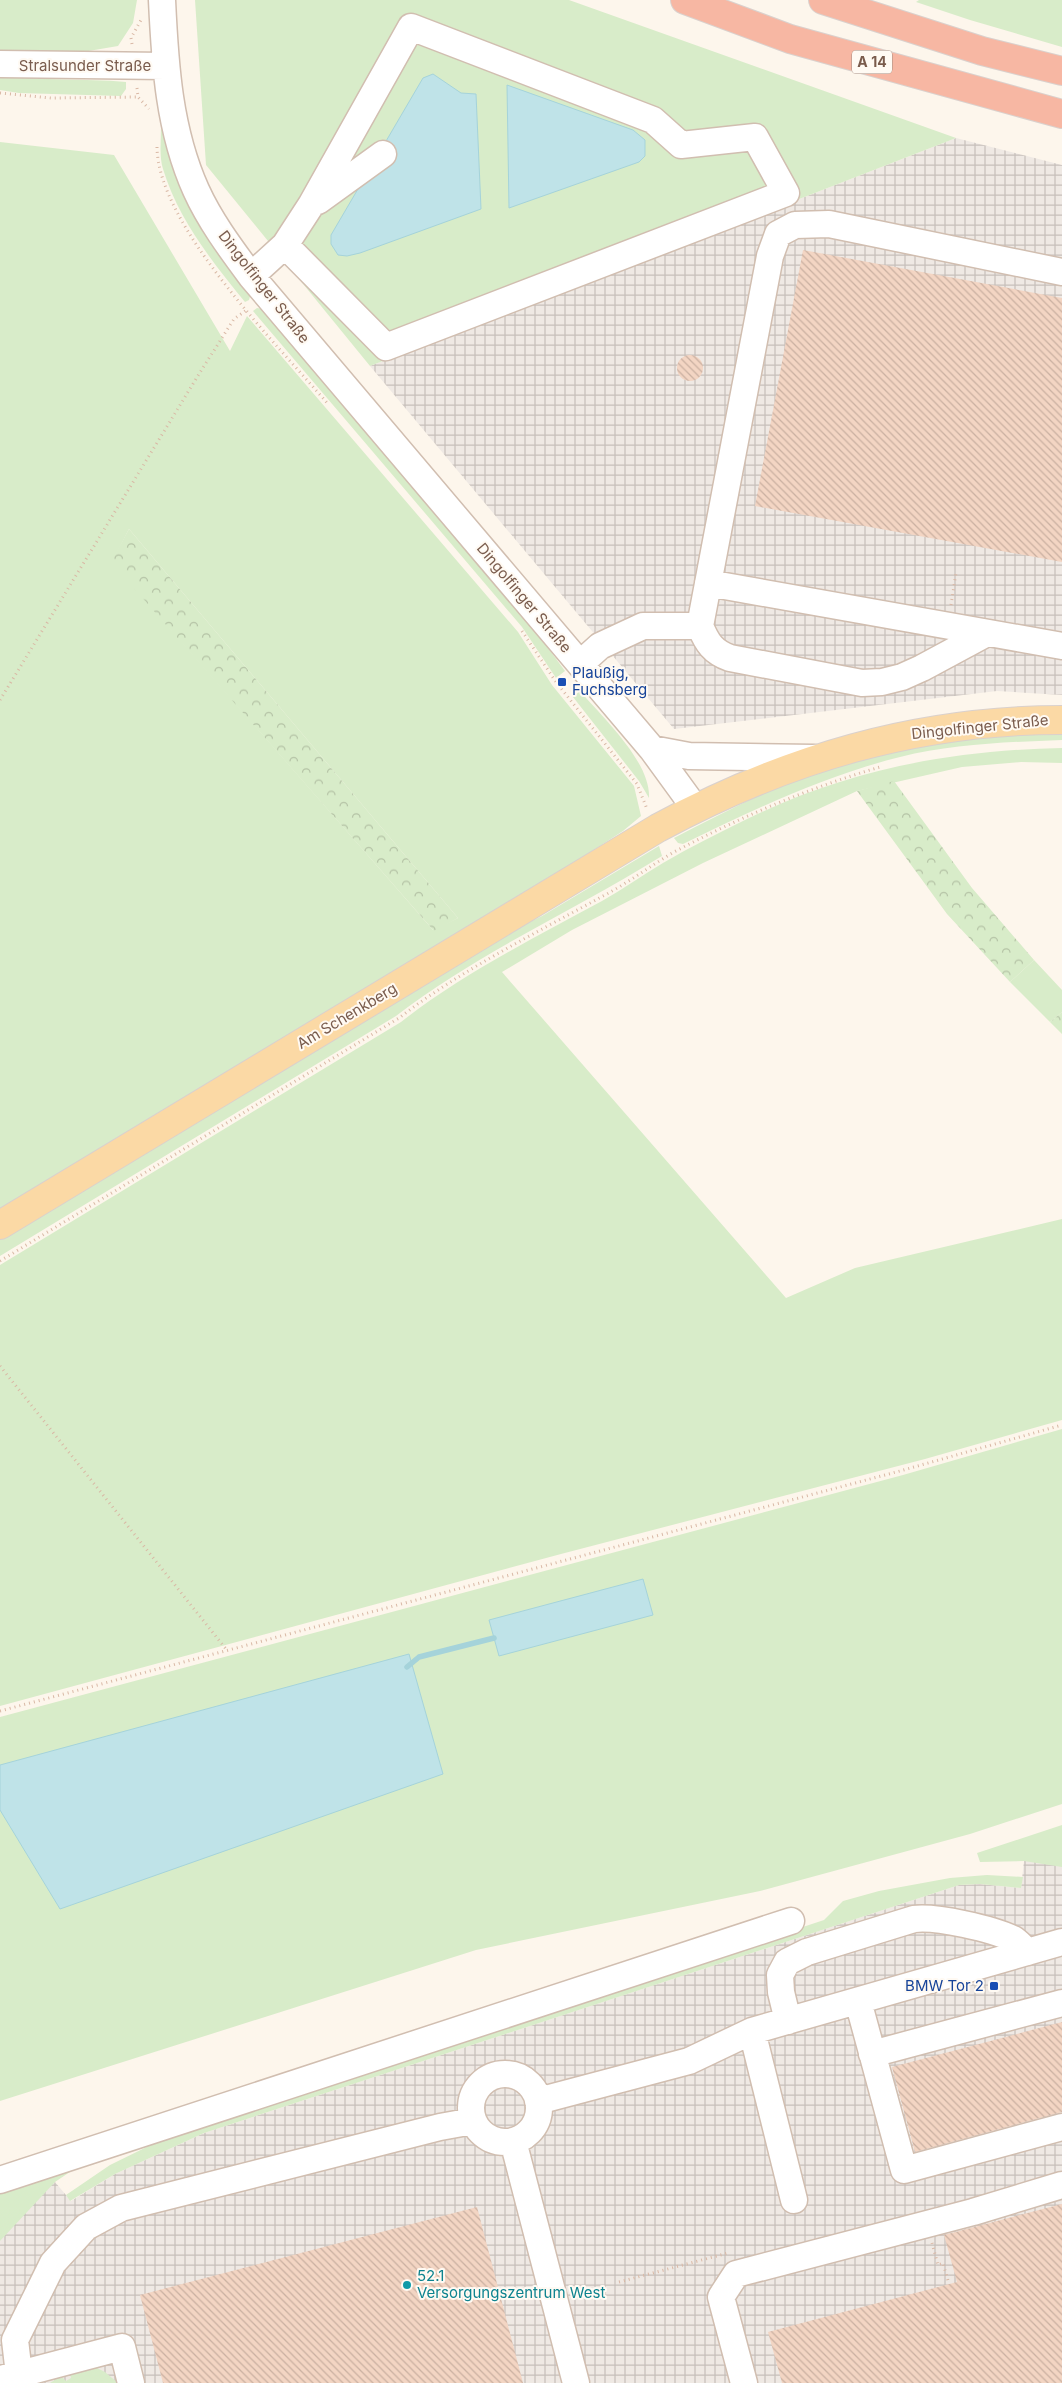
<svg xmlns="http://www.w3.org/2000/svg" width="1062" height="2383" font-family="Inter,sans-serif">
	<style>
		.industrial { fill: url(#industrial-grid) }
		.grass { fill: #d8ecc9; fill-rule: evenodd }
		.forest { fill: url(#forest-crowns) }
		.water { fill: #bfe3e8; stroke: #a5d3da }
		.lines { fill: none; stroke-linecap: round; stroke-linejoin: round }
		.stream { stroke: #a5d3da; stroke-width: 5.5 }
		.building { fill: url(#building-back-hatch) }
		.minor-casing { stroke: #d1beb0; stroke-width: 29 }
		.major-casing { stroke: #dad1cd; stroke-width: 30 }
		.highway-casing { stroke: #dad1cd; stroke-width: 30 }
		.path { stroke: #d9b8a5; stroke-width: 3; stroke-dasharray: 1 4; stroke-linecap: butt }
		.minor { stroke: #fff; stroke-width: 26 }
		.major { stroke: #fbd9a5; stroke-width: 28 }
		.highway { stroke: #f7b7a3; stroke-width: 28 }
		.transit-dot { fill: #1a4fb4; stroke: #fffaf3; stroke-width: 2 }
		.culture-dot { fill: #0f9aa8; stroke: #fffaf3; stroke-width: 2 }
		.labels { text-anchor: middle; stroke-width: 4; stroke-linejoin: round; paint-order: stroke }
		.shield { fill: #fffaf3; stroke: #a28b7f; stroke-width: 1 }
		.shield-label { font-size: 14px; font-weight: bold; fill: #7a5c4d }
		.street-label { font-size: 15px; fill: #7a5c4d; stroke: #fffaf3 }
		.transit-label { font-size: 15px; fill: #164399; stroke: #fffaf3; text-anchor: start }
		.culture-label { font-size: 15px; fill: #0d838f; stroke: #fffaf3; text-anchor: start }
	</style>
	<defs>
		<pattern id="industrial-grid" width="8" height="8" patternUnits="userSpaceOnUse" patternTransform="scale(1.25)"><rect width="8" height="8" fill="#efe9e4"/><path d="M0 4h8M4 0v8" fill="none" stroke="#c7c0bb"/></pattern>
		<pattern id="forest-crowns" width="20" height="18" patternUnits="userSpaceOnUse" patternTransform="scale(1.25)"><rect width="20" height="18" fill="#d8ecc9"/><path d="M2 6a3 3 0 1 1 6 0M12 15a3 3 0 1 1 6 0" fill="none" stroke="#b4c2a5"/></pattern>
		<pattern id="building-back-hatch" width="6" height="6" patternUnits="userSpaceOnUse" patternTransform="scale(1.25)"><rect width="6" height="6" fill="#f3d5c3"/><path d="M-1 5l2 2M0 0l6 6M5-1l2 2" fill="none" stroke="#cab0a1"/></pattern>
	</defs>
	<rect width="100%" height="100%" fill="#fdf6ec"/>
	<path class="industrial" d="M 956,138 L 1062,165 L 1062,695 L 997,691 L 674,729 L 370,366 Z
		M 1062,1849 L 1062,2383 L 0,2383 L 0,2200 L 55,2182 L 71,2201 L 115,2174 L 204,2133 L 959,1885 L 980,1884 L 1021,1888 L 1024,1861 Z"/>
	<path class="grass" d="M 0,0 L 137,0 L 133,23 L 118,46 L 65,55 L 0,55 Z
		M 195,0 L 569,0 L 956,138 L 370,366 L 206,165 Z
		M 919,0 L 1062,0 L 1062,47 L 970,20 L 916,2 Z
		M 0,74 C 42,82 84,78 126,82 L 126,89 L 121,96 L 19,93 L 0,90 Z
		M 161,127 L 172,165 L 185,197 L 251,293 L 249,300 L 245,302 C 213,263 178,219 163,169 C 159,156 161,141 161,127 Z
		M 0,142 L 114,155 L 230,351 L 247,316 L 518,632 L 552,685 L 634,786 L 641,816 L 623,831 L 468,931 L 0,1215 ZM 129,529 L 458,918 L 433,930 L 112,562 Z
		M 257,308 L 263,309 L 529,622 L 565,671 L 556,678 L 522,627 L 253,311 Z
		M 580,691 C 603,718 651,762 649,798 L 639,781 L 573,697 Z
		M 1062,731 L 1062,740 C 1008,742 953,744 900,757 C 824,776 753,810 683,844 L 678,843 L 674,838 C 734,807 797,774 862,757 C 928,739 995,735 1062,731 Z
		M 1062,748 L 1062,763 L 1021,762 L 962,767 L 857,791 L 703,863 L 572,930 L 502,972 L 786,1298 L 855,1268 L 1062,1219 L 1062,1420 L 925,1459 L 561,1554 L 0,1706 L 0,1265 L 401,1022 C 462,974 534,938 602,901 C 623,889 643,875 663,863 C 690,847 719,833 747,819 C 847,770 951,750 1062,748 Z
		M 659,846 L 662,856 C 575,910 476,954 396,1016 L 0,1256 L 0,1238 L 509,932 L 542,916 Z
		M 1034,960 L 1062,990 L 1062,1012 L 1050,1022 L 1010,982 Z
		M 1062,1429 L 1062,1804 L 970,1834 L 760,1891 L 476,1950 L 0,2101 L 0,1717 L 903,1475 Z
		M 1062,1825 L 1062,1867 L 1024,1861 L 980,1862 L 977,1853 Z
		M 987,1875 L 1023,1877 L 1021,1888 L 980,1884 L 959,1885 L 204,2133 L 115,2174 L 70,2201 L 66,2195 L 110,2165 L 159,2141 L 824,1920 L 843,1901 L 879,1891 L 950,1878 Z
		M 95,2155 L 55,2182 L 0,2241 L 0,2184 Z
		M 95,2367 L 105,2372 L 118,2383 L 50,2383 L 61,2376 L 66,2381 L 71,2378 L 70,2372 Z"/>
	<path class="forest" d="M 129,529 L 458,918 L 434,931 L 111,562 Z
		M 894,781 L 972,888 L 1034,960 L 1010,982 L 947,914 L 857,791 Z
		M 1062,1012 L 1062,1034 L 1050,1022 Z"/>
	<path class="water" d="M 433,74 L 461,93 L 476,94 L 481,209 L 360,253 L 347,256 L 338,255 L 331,244 L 331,235 L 423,78 Z
		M 507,85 L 633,130 L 645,140 L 645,156 L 639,162 L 509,208 Z
		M 643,1579 L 653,1615 L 499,1656 L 489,1620 Z
		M 409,1654 L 443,1774 L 60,1909 L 0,1810 L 0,1765 Z"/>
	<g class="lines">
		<path class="stream" d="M 407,1667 L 419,1657 L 494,1638"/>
	</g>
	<path class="building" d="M 803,250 L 1062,298 L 1062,562 L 755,506 Z
		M677 368a13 13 0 1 1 26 0a13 13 0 1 1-26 0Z
		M 1062,2022 L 1062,2112 L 915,2152 L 892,2067 Z
		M 1062,2204 L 1062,2383 L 782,2383 L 768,2332 L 957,2282 L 944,2235 Z
		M 477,2207 L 523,2383 L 163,2383 L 140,2295 Z"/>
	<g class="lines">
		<defs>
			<path id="minor" d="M 162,0 C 165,65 169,130 196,190 C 210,221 231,249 251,276 L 652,749 L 695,808
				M 0,64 L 165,66
				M 318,201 L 383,154
				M 251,276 L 285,245 L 311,205 L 411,27 L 653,120 L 681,145 L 755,137 L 786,193 L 386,347 L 285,245
				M 708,583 L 1062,646
				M 987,633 L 922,668 L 902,677 L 882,682 L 862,683 L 730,658 C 713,652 707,643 700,626 L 770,256 L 778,234 L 795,225 L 829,224 L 1062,272
				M 580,664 L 600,646 L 643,626 L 700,626
				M 652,749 L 689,756 L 814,758
				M 858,2001 L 904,2170 L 1062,2127
				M 788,2021 L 781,1992 L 780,1975 L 787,1962 L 807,1952 L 914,1919 C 936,1916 993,1929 1013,1939 C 1018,1942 1023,1948 1028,1952
				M 752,2031 L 794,2200
				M 872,2054 L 1062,2003
				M471 2108a34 34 0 1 1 68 0a34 34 0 1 1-68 0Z
				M 538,2101 L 689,2061 L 752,2031 L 1062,1942
				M 513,2141 L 576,2383
				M 0,2180 L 791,1921
				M 1,2379 L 122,2347 L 131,2383
				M 20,2383 L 15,2340 L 53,2263 L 86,2227 L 121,2208 L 440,2127 L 473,2121
				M 744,2383 L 721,2297 L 736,2274 L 973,2212 L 1062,2185"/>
			<path id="major" d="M 0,1225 L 658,828 C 786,759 916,720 1062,720"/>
			<path id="highway" d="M 685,0 L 790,39 L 1062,114
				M 823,0 L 982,51 L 1062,71"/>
		</defs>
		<use href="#minor" class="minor-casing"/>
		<use href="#major" class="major-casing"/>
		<use href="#highway" class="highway-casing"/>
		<path class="path" d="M 132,44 L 131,38 L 141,20
			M 137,88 L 138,97 L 149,109
			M 0,93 L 51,98 L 138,97
			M 157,147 C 158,226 277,344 328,404
			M 951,605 L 956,573
			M 522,631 L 556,682 L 637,784 L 647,809
			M 0,700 L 199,374 L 234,319 L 248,309
			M 0,1261 L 399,1018 C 461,970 534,934 603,896 C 628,883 650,866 674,852 C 740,817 809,788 880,767
			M 0,1366 L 226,1649
			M 0,1711 L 900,1471 L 1062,1425
			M 932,2243 L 938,2265 L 943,2263 L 949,2284
			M 619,2282 L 728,2253"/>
		<use href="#minor" class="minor"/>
		<use href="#major" class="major"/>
		<use href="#highway" class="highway"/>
	</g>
	<g class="transit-dot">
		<rect x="557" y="677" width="10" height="10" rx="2.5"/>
		<rect x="989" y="1981" width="10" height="10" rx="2.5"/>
	</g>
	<circle class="culture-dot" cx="407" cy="2285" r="5"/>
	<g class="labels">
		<rect class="shield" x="852" y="50.5" width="40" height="23" rx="4"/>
		<g class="shield-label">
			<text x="872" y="67">A 14</text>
		</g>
		<g class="street-label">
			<text x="85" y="71">Stralsunder Straße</text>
			<text transform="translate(264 287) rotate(52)" y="5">Dingolfinger Straße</text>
			<text transform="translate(524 598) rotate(50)" y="5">Dingolfinger Straße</text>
			<text transform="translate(980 727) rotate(-6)" y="5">Dingolfinger Straße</text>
			<text transform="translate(347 1016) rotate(-31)" y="5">Am Schenkberg</text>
		</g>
		<g class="transit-label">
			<text x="572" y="678">Plaußig,<tspan x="572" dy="17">Fuchsberg</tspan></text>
			<text x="984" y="1991" text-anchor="end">BMW Tor 2</text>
		</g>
		<g class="culture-label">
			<text x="417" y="2281">52.1<tspan x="417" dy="17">Versorgungszentrum West</tspan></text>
		</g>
	</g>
</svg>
